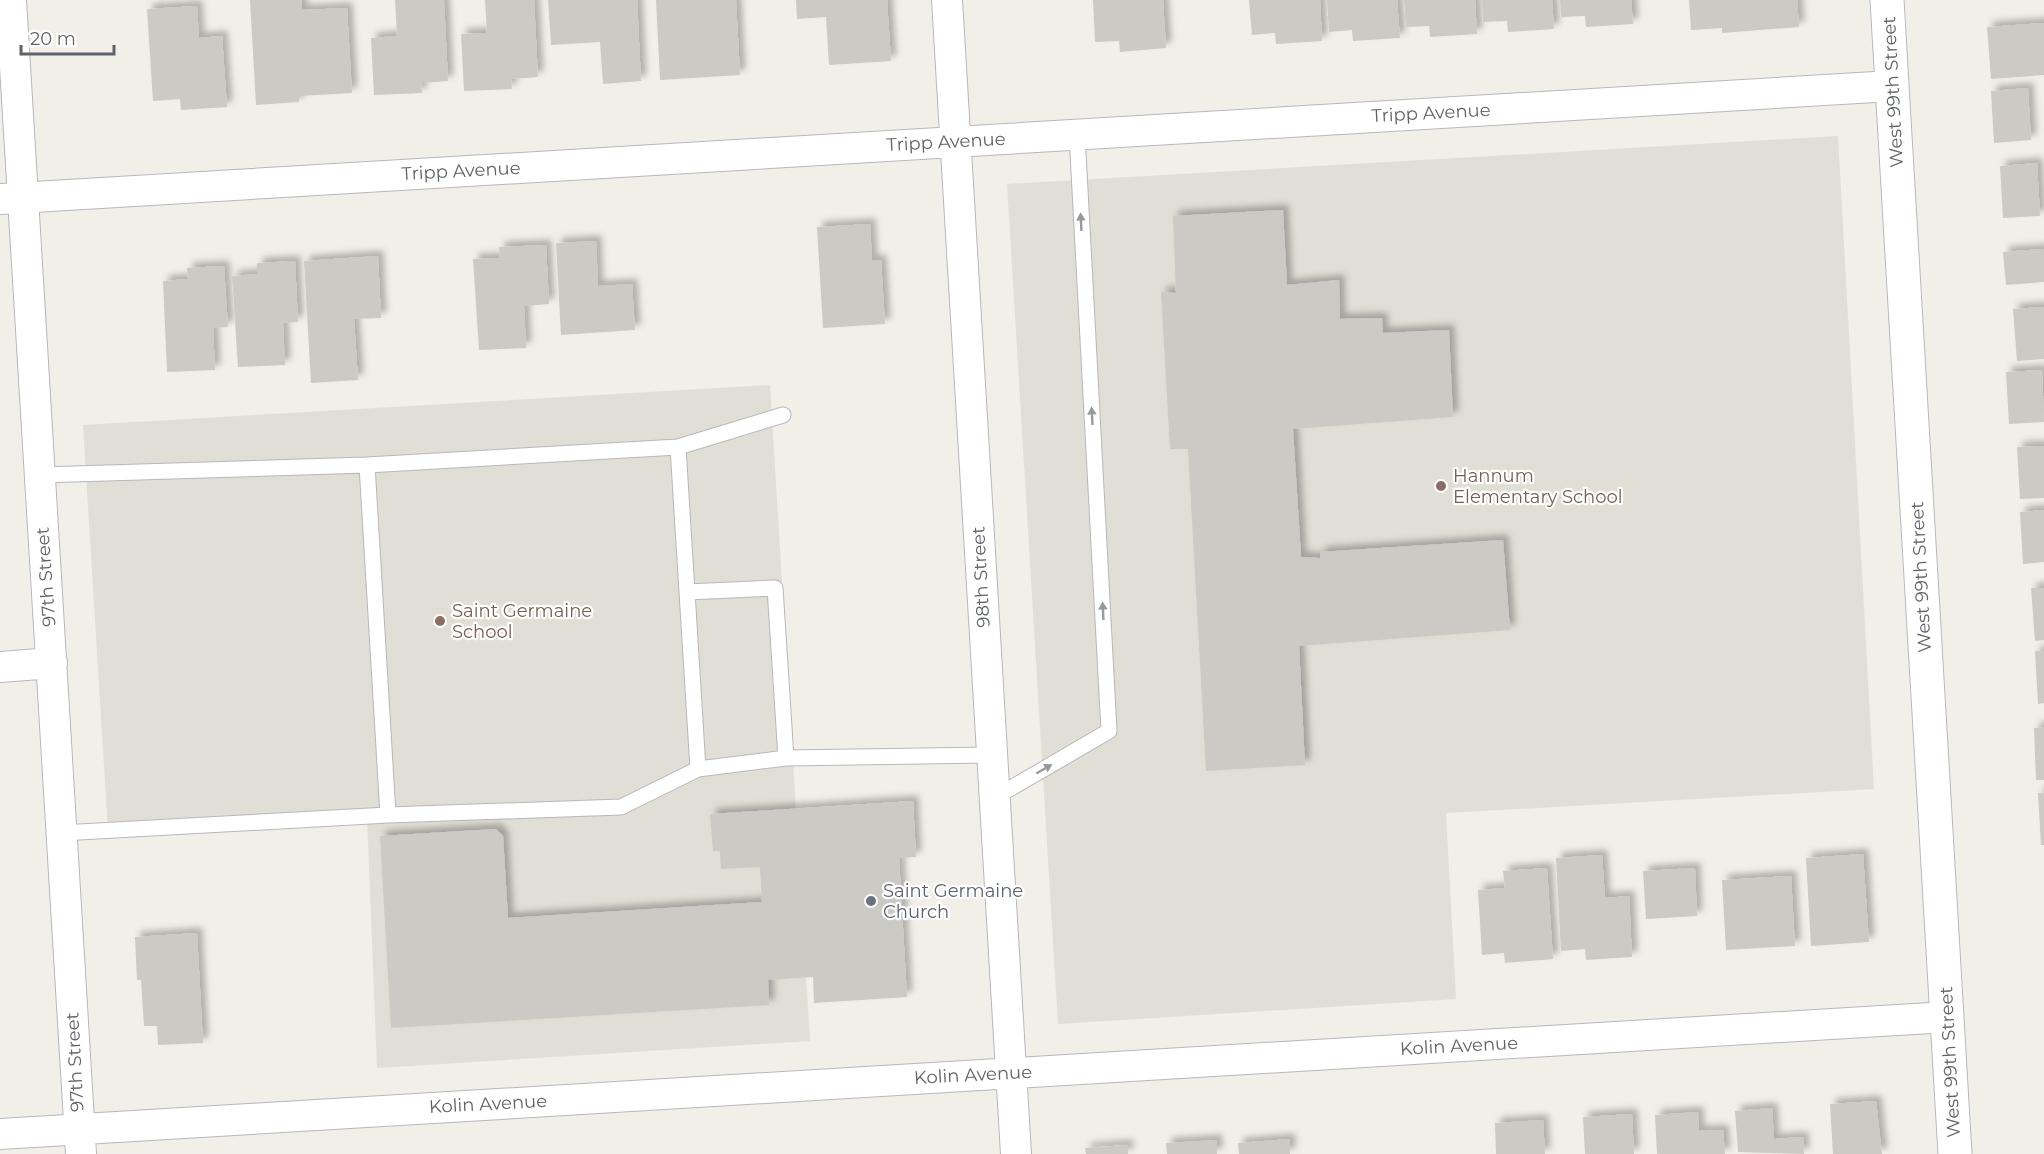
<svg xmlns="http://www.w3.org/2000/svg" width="2044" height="1154" font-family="Montserrat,sans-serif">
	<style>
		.education { fill: #e1ded6 }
		.building { fill: #cccac5; filter: url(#shadow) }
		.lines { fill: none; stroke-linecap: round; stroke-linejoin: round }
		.lane-casing { stroke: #b5b8bc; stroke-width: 17 }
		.street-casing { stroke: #b5b8bc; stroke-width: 32 }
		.secondary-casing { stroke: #b6babf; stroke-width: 35 }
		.lane { stroke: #fff; stroke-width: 15 }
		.street { stroke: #fff; stroke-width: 30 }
		.secondary { stroke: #fff; stroke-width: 33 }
		.oneway { fill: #979a9d }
		.education-dot { fill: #8d6e63; stroke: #fff; stroke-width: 2 }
		.worship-dot { fill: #6b7280; stroke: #fff; stroke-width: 2 }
		.labels { text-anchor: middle; stroke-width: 4.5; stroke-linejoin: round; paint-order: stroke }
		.street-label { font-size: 18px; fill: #5f6368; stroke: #fff }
		.education-label { font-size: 18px; fill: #785e54; stroke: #fff; text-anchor: start }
		.worship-label { font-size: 18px; fill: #5b616d; stroke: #fff; text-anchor: start }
	</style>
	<defs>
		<filter id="shadow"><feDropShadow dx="5.5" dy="-5.5" stdDeviation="3" flood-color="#0004"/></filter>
	</defs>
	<rect width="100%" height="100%" fill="#f1efe8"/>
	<path class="education" d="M 1838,136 L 1874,789 L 1446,813 L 1456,999 L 1058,1024 L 1007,184 Z
		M 770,385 L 810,1041 L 377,1068 L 367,816 L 108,831 L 83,425 Z"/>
	<path class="building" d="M 250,0 L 302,0 L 302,10 L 347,8 L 352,93 L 299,96 L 299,102 L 256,105 Z
		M 395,0 L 444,0 L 448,81 L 421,83 L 422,93 L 374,95 L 371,38 L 397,36 Z
		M 485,0 L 534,0 L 538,77 L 511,79 L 512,89 L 464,91 L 461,34 L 487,33 Z
		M 548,0 L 637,0 L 641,81 L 603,84 L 600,42 L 551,45 Z
		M 656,0 L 736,0 L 740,75 L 660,80 Z
		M 796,0 L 887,0 L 891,61 L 829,65 L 826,17 L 797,19 Z
		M 1093,0 L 1163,0 L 1166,48 L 1120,52 L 1119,41 L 1095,42 Z
		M 1249,0 L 1320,0 L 1322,41 L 1276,44 L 1275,33 L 1252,35 Z
		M 1327,0 L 1397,0 L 1400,38 L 1353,41 L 1352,30 L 1329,32 Z
		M 1404,0 L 1475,0 L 1477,34 L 1430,37 L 1429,26 L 1406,27 Z
		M 1482,0 L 1552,0 L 1554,29 L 1508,32 L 1507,21 L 1483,22 Z
		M 1560,0 L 1631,0 L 1633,24 L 1586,27 L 1585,16 L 1561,17 Z
		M 1689,0 L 1797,0 L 1799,27 L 1722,33 L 1722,28 L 1691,30 Z
		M 197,6 L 199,38 L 222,36 L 227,107 L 181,110 L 180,99 L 153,101 L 147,9 Z
		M 2044,23 L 2044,75 L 1991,79 L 1987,27 Z
		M 2028,88 L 2031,140 L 1994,143 L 1991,91 Z
		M 2037,163 L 2040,216 L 2003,218 L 2000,166 Z
		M 1283,210 L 1287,285 L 1339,280 L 1340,319 L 1382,318 L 1383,333 L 1449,330 L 1453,417 L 1293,429 L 1301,557 L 1320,558 L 1320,552 L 1503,540 L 1510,630 L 1299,646 L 1305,765 L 1206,771 L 1188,449 L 1170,449 L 1161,292 L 1176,293 L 1173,216 Z
		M 870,224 L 872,261 L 881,260 L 885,324 L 823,328 L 817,227 Z
		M 596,241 L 598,286 L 632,284 L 635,330 L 561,335 L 556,243 Z
		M 546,245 L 549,304 L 524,306 L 526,348 L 479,350 L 473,259 L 500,258 L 499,247 Z
		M 2044,249 L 2044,282 L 2006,285 L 2003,252 Z
		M 378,256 L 381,318 L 354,319 L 358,380 L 311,383 L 304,261 Z
		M 295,261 L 298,322 L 283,323 L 285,365 L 238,367 L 232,276 L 257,274 L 257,263 Z
		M 224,266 L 228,327 L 213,328 L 215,370 L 167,372 L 163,281 L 188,279 L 187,268 Z
		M 2044,307 L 2044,359 L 2017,361 L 2013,309 Z
		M 2042,370 L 2044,422 L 2009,424 L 2006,372 Z
		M 2044,446 L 2044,498 L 2020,499 L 2017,447 Z
		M 2044,510 L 2044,562 L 2023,564 L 2020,512 Z
		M 2031,588 L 2044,588 L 2044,640 L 2035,641 Z
		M 2035,651 L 2044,651 L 2044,703 L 2038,704 Z
		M 2044,727 L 2044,780 L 2036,780 L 2034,728 Z
		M 2038,793 L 2044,793 L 2044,845 L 2041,845 Z
		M 913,801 L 916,857 L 899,858 L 907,997 L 814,1003 L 813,977 L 768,980 L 769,1005 L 391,1028 L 380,836 L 496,829 L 503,836 L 508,918 L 762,902 L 760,867 L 721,869 L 720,851 L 713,851 L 710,814 Z
		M 1863,854 L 1869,942 L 1811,946 L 1806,858 Z
		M 1602,855 L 1605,898 L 1629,896 L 1632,957 L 1586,960 L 1585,949 L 1561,951 L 1556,858 Z
		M 1547,868 L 1553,959 L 1505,963 L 1504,953 L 1482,955 L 1478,890 L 1505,888 L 1503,871 Z
		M 1695,868 L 1697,916 L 1646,919 L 1643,871 Z
		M 1791,876 L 1795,946 L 1726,950 L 1722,880 Z
		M 197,933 L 203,1043 L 158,1045 L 157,1026 L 144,1026 L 141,980 L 137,980 L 135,937 Z
		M 1876,1101 L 1882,1154 L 1833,1154 L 1830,1104 Z
		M 1772,1108 L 1774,1139 L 1803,1137 L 1804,1154 L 1738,1152 L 1735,1111 Z
		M 1698,1112 L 1699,1131 L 1723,1130 L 1725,1154 L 1657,1154 L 1655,1115 Z
		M 1632,1114 L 1634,1154 L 1585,1154 L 1583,1117 Z
		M 1543,1120 L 1545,1154 L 1496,1154 L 1495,1123 Z
		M 1290,1139 L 1290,1154 L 1239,1154 L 1238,1143 Z
		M 1217,1140 L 1217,1154 L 1167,1154 L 1166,1143 Z
		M 1128,1145 L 1128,1154 L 1086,1154 L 1085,1148 Z"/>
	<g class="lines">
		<defs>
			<path id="lane" d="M 678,447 L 698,769
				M 367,465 L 678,447 L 783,415
				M 40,475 L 367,465 L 388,815
				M 687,592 L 775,588 L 786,758
				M 994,798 L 1109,731 L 1077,134
				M 61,833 L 388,815 L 621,807 L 698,769 L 786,758 L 991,755"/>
			<path id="street" d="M 11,0 L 81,1154
				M 947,0 L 1016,1154
				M 0,199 L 1892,86
				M 0,667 L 52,663
				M 0,1134 L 1947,1017"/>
			<path id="secondary" d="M 1887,0 L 1955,1154"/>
		</defs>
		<use href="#lane" class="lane-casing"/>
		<use href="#street" class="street-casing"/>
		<use href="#secondary" class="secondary-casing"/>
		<use href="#lane" class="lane"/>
		<use href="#street" class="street"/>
		<use href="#secondary" class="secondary"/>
	</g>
	<defs><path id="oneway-solid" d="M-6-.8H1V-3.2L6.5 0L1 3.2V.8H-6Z" transform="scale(1.5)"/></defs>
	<g class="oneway">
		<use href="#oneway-solid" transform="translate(1081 222) rotate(-93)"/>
		<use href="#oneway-solid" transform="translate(1092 416) rotate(-93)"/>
		<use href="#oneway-solid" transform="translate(1103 611) rotate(-93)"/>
		<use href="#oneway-solid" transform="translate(1044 769) rotate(-30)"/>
	</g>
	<g class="education-dot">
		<circle cx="1441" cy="486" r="6"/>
		<circle cx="440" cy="621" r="6"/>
	</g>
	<circle class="worship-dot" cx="871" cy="901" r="6"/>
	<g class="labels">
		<g class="street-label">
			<text transform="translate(1893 92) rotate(-93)" y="6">West 99th Street</text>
			<text transform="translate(1431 113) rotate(-3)" y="6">Tripp Avenue</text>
			<text transform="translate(946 142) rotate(-3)" y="6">Tripp Avenue</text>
			<text transform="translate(461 171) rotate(-3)" y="6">Tripp Avenue</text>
			<text transform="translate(46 577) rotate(-94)" y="6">97th Street</text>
			<text transform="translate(981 577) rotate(-93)" y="6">98th Street</text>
			<text transform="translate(1921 577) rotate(-93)" y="6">West 99th Street</text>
			<text transform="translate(1459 1046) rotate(-3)" y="6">Kolin Avenue</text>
			<text transform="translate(75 1062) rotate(-93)" y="6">97th Street</text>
			<text transform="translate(1950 1062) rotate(-93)" y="6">West 99th Street</text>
			<text transform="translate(973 1075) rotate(-3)" y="6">Kolin Avenue</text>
			<text transform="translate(488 1104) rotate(-3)" y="6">Kolin Avenue</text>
		</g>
		<g class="education-label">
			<text x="1453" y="482">Hannum<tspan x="1453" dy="21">Elementary School</tspan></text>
			<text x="452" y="617">Saint Germaine<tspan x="452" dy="21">School</tspan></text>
		</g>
		<g class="worship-label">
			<text x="883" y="897">Saint Germaine<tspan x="883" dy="21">Church</tspan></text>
		</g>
	</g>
	<path d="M21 45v9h93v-9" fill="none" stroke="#5f6368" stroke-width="3"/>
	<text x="30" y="45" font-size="18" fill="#5f6368" stroke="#ffffff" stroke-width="4.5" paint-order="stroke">20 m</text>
</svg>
